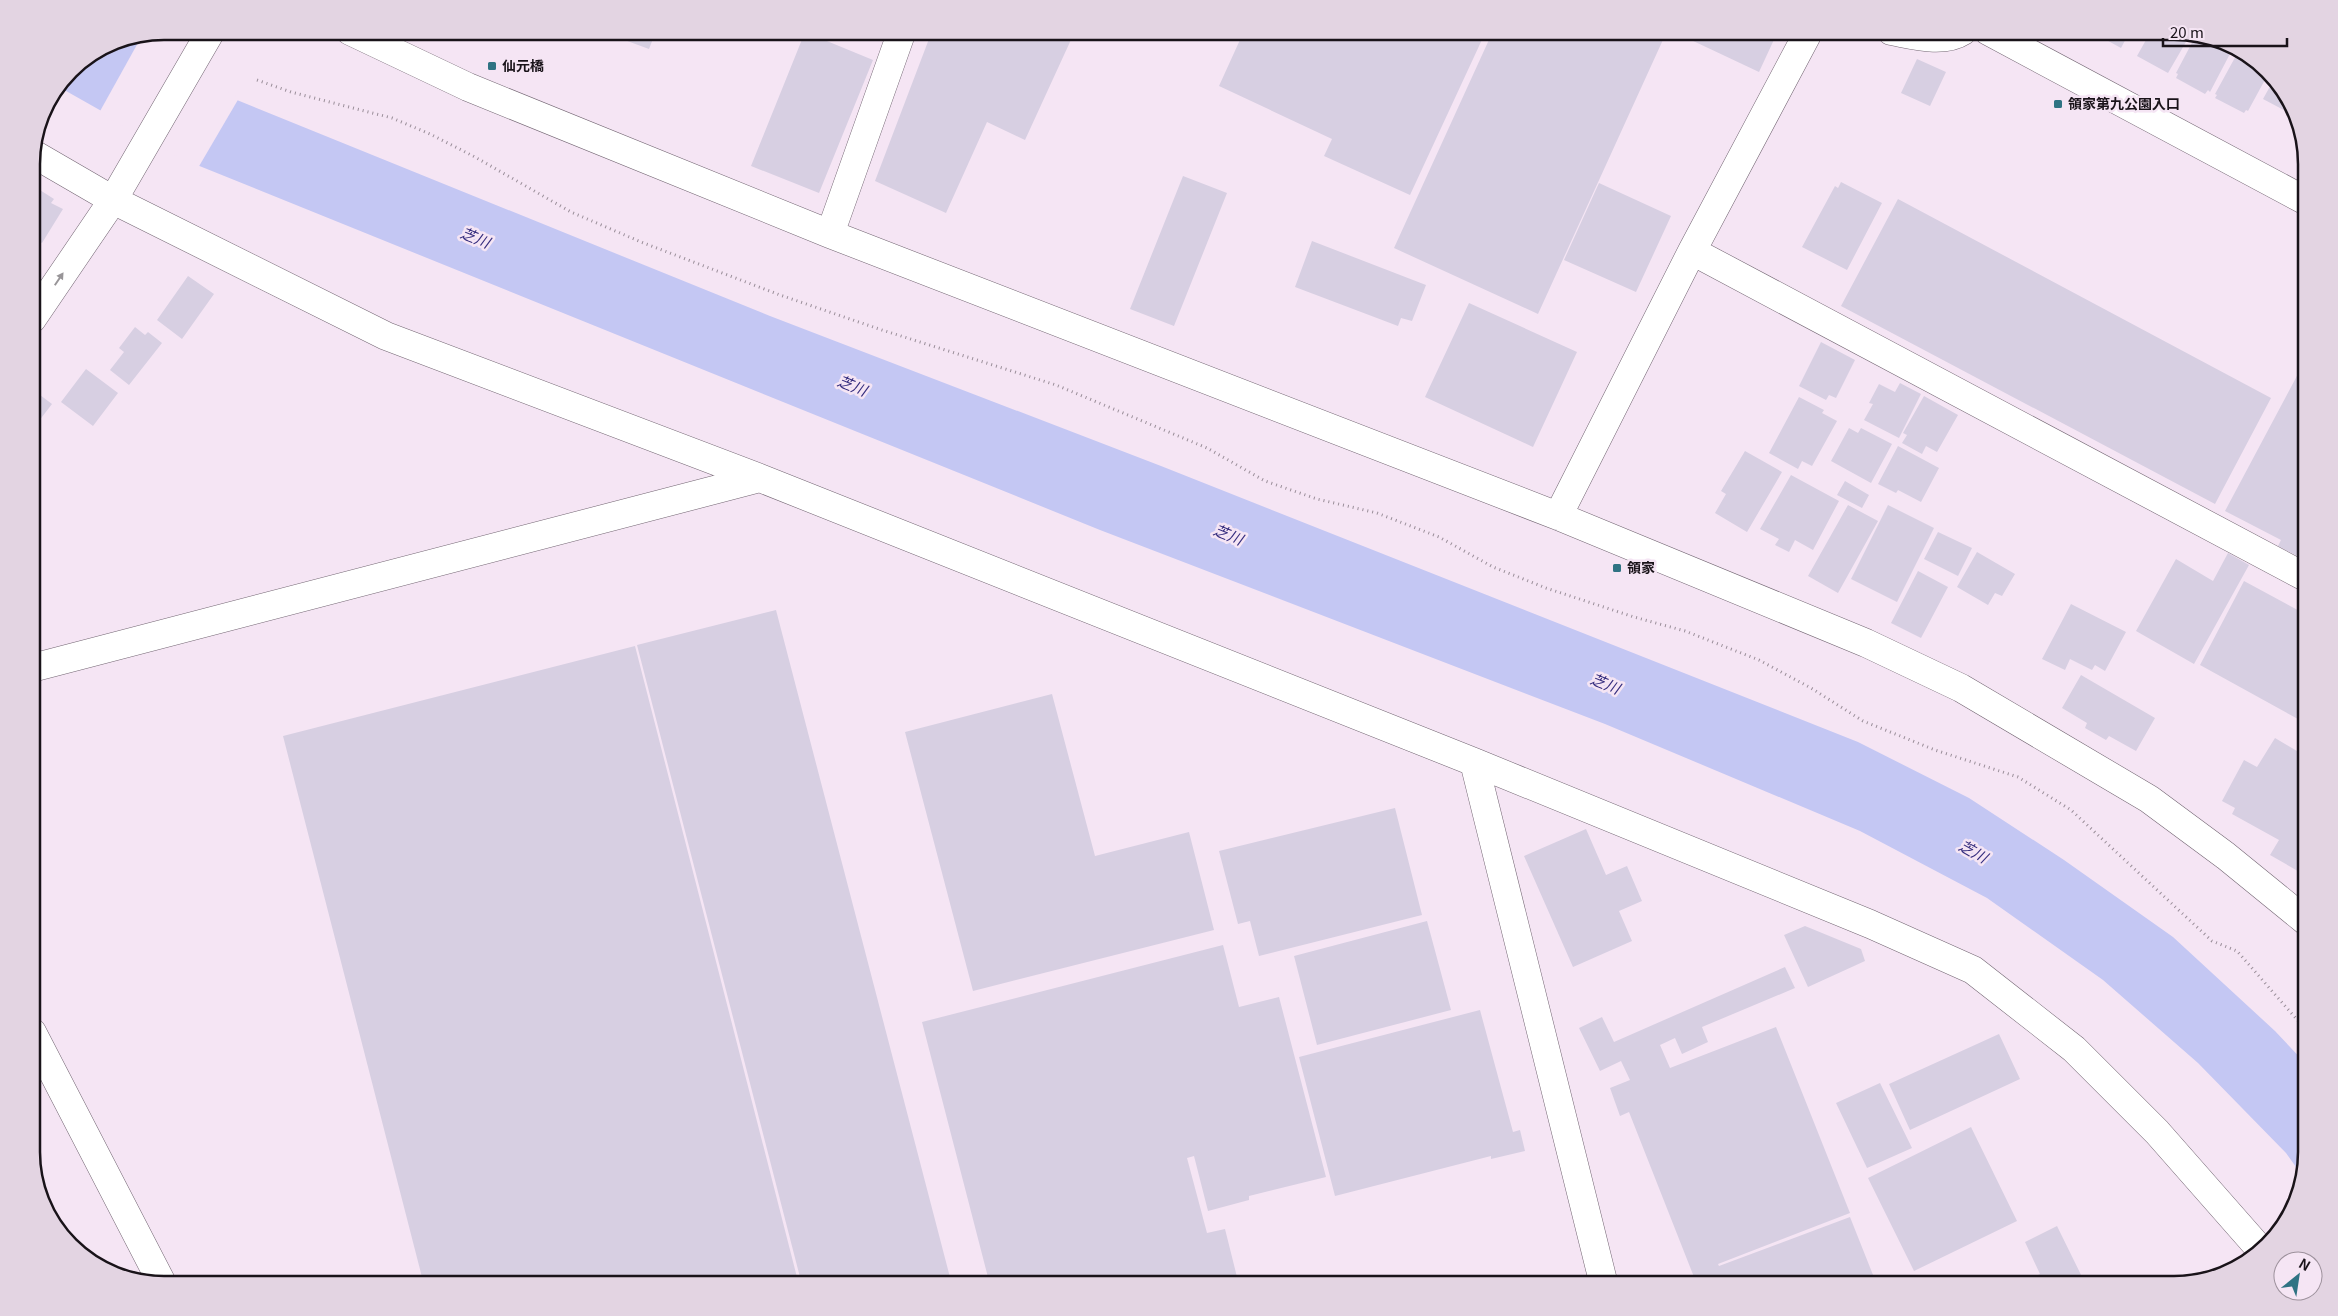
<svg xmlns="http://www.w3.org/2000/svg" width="2338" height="1316" font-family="Georgia,'Noto Sans JP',serif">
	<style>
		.water { fill: #c4c7f3 }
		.pier { fill: #f5e5f4 }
		.building { fill: #d7cfe2 }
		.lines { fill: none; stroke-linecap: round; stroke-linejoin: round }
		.minor-casing { stroke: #726572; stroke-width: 29 }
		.path { stroke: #9a8e99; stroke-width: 3; stroke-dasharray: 1 4; stroke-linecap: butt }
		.minor { stroke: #fff; stroke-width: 28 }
		.oneway { fill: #989598 }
		.poi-dot { fill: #2f7383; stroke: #f5e5f4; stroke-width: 2 }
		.labels { text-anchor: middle; stroke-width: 5; stroke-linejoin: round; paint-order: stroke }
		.poi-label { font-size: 14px; font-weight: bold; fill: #191319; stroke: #f5e5f4; text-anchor: start }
		.water-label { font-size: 15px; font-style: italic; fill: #352d7e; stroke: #f5e5f4 }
		.rim { fill: none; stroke: #191319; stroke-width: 2.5 }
	</style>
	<rect width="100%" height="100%" fill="#f5e5f4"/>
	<path class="water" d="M 129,38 L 232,98 L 770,316 L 1161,466 L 1858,742 L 1969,798 L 2064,860 L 2173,937 L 2275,1031 L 2307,1065 L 2307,1152 L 2301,1174 L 2286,1153 L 2198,1063 L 2103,980 L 1987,898 L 1860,831 L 1605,724 L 1100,530 L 197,165 L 59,87 L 70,70 L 113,41 Z"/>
	<path class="pier" d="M 139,41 L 239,98 L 198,168 L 99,113 Z"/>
	<path class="building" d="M 600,31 L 656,31 L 649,49 Z
		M 932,31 L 1075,31 L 1025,140 L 987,122 L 946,213 L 875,181 Z
		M 1244,31 L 1486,31 L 1410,195 L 1324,156 L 1332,139 L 1219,86 Z
		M 1493,31 L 1667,31 L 1538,314 L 1394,248 Z
		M 1693,31 L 1778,31 L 1759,72 L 1689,39 Z
		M 2090,31 L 2130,31 L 2121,48 Z
		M 2151,31 L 2174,31 L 2190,35 L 2168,73 L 2137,56 Z
		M 805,32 L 873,60 L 819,193 L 751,166 Z
		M 2195,37 L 2220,44 L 2232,50 L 2210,92 L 2208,90 L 2205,94 L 2176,78 L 2178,74 L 2176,73 Z
		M 2238,52 L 2250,59 L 2267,76 L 2248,111 L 2246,110 L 2244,113 L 2215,98 L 2217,95 L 2215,94 Z
		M 1917,59 L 1946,72 L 1930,106 L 1901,93 Z
		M 2273,81 L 2289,97 L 2295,116 L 2263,99 Z
		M 1183,176 L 1227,193 L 1174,326 L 1130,309 Z
		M 1841,182 L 1882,203 L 1847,270 L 1802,247 L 1835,186 L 1838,188 Z
		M 1599,183 L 1671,216 L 1636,292 L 1564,260 Z
		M 32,185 L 54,199 L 51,203 L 63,209 L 42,243 L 37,240 L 32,249 Z
		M 1898,199 L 2271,398 L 2215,504 L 1841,306 Z
		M 1312,241 L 1426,285 L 1412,321 L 1401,318 L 1398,326 L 1295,287 Z
		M 188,276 L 214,294 L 182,339 L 157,320 Z
		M 1469,303 L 1577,352 L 1533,447 L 1425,397 Z
		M 135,327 L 145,335 L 148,332 L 162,343 L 129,385 L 110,370 L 124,352 L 119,348 Z
		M 1821,342 L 1855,360 L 1836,398 L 1829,395 L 1826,400 L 1799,386 Z
		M 2307,357 L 2307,561 L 2278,546 L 2281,540 L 2225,511 Z
		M 86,369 L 118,393 L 93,426 L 61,402 Z
		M 1900,383 L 1921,394 L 1899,438 L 1864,420 L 1873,404 L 1869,403 L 1879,384 L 1895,392 Z
		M 32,389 L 52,404 L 32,430 Z
		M 1924,396 L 1958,415 L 1937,452 L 1926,446 L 1922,454 L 1902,443 L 1907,435 L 1903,433 Z
		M 1799,397 L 1824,410 L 1822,413 L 1837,421 L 1812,466 L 1802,461 L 1798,469 L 1769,453 Z
		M 1849,428 L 1858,433 L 1861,428 L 1892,444 L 1871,483 L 1831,461 Z
		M 1898,446 L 1939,468 L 1921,502 L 1898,490 L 1896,493 L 1878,484 Z
		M 1745,451 L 1782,472 L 1747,532 L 1715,513 L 1726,494 L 1721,491 Z
		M 1791,475 L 1839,501 L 1813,550 L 1795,540 L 1789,552 L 1775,545 L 1779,539 L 1760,529 Z
		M 1845,481 L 1869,495 L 1862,508 L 1837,495 Z
		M 1848,505 L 1878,521 L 1838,593 L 1808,576 Z
		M 1888,505 L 1934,528 L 1897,602 L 1851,579 Z
		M 1938,532 L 1972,548 L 1958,576 L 1924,559 Z
		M 1977,552 L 2015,574 L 2002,596 L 1995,593 L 1988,605 L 1957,587 Z
		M 2228,553 L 2249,565 L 2194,664 L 2136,631 L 2176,559 L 2213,581 Z
		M 1918,571 L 1948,587 L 1921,638 L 1891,623 Z
		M 2244,581 L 2307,615 L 2307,724 L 2200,665 Z
		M 2071,604 L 2126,632 L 2105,671 L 2095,665 L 2092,670 L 2070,659 L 2065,670 L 2042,659 Z
		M 776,610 L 952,1285 L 802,1285 L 637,645 Z
		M 635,646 L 799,1285 L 424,1285 L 283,736 Z
		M 2081,675 L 2155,718 L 2136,751 L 2109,736 L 2106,740 L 2085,728 L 2087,723 L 2062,708 Z
		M 1052,694 L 1095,856 L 1189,832 L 1214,930 L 973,991 L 905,732 Z
		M 2275,738 L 2307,757 L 2307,868 L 2303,874 L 2270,855 L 2279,840 L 2232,814 L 2235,808 L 2222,801 L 2244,760 L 2257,767 Z
		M 1395,808 L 1422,915 L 1259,956 L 1250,921 L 1238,924 L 1219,851 Z
		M 1586,829 L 1606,875 L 1627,866 L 1642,901 L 1619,911 L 1632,941 L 1573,967 L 1524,856 Z
		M 1427,921 L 1451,1010 L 1317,1045 L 1294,956 Z
		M 1805,926 L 1861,949 L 1865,961 L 1808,987 L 1784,935 Z
		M 1223,945 L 1239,1007 L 1279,997 L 1326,1177 L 1249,1196 L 1249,1200 L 1208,1211 L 1194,1156 L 1187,1158 L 1207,1233 L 1225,1229 L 1239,1285 L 990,1285 L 922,1022 Z
		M 1785,967 L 1795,988 L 1702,1027 L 1708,1042 L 1682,1054 L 1675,1038 L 1660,1045 L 1670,1068 L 1776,1027 L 1850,1213 L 1718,1264 L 1719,1266 L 1850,1217 L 1877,1285 L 1674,1285 L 1694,1277 L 1629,1112 L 1620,1116 L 1610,1088 L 1630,1080 L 1621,1061 L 1600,1071 L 1579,1028 L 1602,1017 L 1614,1042 Z
		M 1480,1010 L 1513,1132 L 1520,1130 L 1525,1151 L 1491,1159 L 1491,1156 L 1335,1196 L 1299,1057 Z
		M 1999,1034 L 2020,1079 L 1910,1130 L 1889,1084 Z
		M 1880,1083 L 1912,1148 L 1867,1168 L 1836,1103 Z
		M 1971,1127 L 2017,1221 L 1914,1271 L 1868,1178 Z
		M 2057,1226 L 2086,1285 L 2017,1285 L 2040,1274 L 2025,1242 Z"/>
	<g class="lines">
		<defs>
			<path id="minor" d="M 350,31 L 468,87 L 830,234 L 1558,516 L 1866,643 L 1961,688 L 2149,799 L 2226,856 L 2307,922
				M 1891,31 C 1913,35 1943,44 1963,31
				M 1988,31 L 2306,201
				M 32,153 L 113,200 L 386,336 L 760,478 L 1474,762 L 1870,924 L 1973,970 L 2074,1049 L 2157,1132 L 2259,1248
				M 830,234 L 902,31
				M 1692,251 L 2307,578
				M 32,319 L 113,200 L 211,31
				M 1558,516 L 1692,251 L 1809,31
				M 32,668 L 760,478
				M 1474,762 L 1604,1285
				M 32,1032 L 163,1285"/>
		</defs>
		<use href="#minor" class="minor-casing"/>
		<path class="path" d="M 257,80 L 291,92 L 392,118 L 430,134 L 475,157 L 571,212 L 641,242 L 780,295 L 882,330 L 1056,385 L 1207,448 L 1265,481 L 1317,499 L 1377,513 L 1439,537 L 1493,567 L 1546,588 L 1634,617 L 1685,631 L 1759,660 L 1811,688 L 1863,721 L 1935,750 L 2018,777 L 2071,810 L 2212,941 L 2237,951 L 2307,1031"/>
		<use href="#minor" class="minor"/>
	</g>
	<defs><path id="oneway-solid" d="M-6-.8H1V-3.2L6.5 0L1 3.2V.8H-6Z" transform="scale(1.25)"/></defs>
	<use class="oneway" href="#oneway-solid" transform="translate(59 279) rotate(-56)"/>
	<g class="poi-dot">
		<rect x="487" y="61" width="10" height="10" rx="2.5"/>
		<rect x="2053" y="99" width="10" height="10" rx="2.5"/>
		<rect x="1612" y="563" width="10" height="10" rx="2.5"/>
	</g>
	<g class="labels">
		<g class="poi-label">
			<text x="502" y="71">仙元橋</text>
			<text x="2068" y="109">領家第九公園入口</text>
			<text x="1627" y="573">領家</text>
		</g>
		<g class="water-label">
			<text transform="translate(475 238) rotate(22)" y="5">芝川</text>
			<text transform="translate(852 386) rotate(22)" y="5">芝川</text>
			<text transform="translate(1228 535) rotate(22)" y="5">芝川</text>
			<text transform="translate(1605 684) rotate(22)" y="5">芝川</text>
			<text transform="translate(1973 852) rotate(29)" y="5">芝川</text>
		</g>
	</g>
	<path d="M0 0H2338V1316H0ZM164 40H2174A124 124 0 0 1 2298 164V1152A124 124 0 0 1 2174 1276H164A124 124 0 0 1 40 1152V164A124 124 0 0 1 164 40Z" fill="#e3d4e2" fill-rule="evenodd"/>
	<path class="rim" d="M164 40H2174A124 124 0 0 1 2298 164V1152A124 124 0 0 1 2174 1276H164A124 124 0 0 1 40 1152V164A124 124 0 0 1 164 40Z"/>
	<g transform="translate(2298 1276) rotate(30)"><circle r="24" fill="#f5e5f4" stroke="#9d919c"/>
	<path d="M0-4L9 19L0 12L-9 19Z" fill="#2f7383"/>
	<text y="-8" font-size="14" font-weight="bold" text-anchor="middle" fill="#191319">N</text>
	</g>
	<path d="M2163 38v8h124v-8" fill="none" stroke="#191319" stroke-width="2.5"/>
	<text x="2170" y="38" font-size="15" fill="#191319" stroke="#f5e5f4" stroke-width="4" paint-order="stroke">20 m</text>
</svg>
